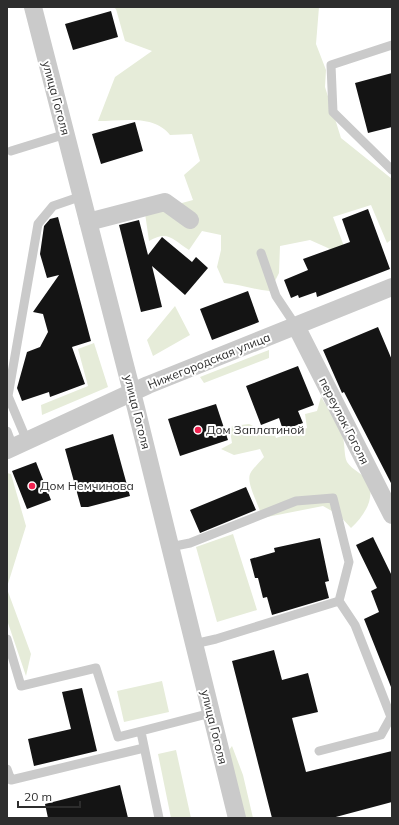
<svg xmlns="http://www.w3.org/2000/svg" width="399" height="825" font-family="Mulish,sans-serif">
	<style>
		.green { fill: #e6ecd9 }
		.building { fill: #141414 }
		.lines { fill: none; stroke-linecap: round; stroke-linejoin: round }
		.lane { stroke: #cacaca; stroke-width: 9 }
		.street { stroke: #cacaca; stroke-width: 18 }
		.poi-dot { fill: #f02250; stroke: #fff; stroke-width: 1.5 }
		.labels { text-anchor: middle; stroke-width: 4; stroke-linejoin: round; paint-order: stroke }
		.street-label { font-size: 12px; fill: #2d2d2d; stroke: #fff }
		.poi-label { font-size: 12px; fill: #2d2d2d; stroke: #fff; text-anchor: start }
	</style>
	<rect width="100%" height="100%" fill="#fff"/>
	<path class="green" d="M 113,7 L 319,7 L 316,44 L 326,70 L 325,87 L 341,138 L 392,179 L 392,239 L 387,243 L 371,205 L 333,217 L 348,257 L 310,240 L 280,246 L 279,273 L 270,291 C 254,290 240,284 224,283 L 217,267 L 221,250 L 221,235 L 202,231 L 189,250 C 172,239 168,230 149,241 L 145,213 L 193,200 L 184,175 L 200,161 L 192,134 L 170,135 C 154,114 122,121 98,121 L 115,77 L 152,51 L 125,41 L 116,9 Z
		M 175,306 L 190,335 L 153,356 L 147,340 Z
		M 94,343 L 108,387 L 42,415 L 41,405 L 88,386 L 78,349 Z
		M 269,350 L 269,358 L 204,383 L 200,377 Z
		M 321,397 C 329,410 338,423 343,438 C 345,445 344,456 347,462 C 352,470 364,474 368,482 C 376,499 363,517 351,528 L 339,515 L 323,506 L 262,518 C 260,506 246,484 250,474 C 253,468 260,462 264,457 L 260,449 L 234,455 L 221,449 L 232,443 L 230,431 L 232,426 L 249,424 L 262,430 L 272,427 L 276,438 L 307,428 L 305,414 L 317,411 Z
		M 7,473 L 11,474 L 26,526 L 7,587 Z
		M 233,534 L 257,610 L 217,622 L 196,547 Z
		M 7,589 L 31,654 L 26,676 L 7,620 Z
		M 162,681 L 169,712 L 124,722 L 117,691 Z
		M 232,746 L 243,775 L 253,818 L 242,818 L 227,753 Z
		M 176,750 L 191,818 L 171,818 L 158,754 Z"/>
	<path class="building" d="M 111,11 L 118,37 L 73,50 L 65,24 Z
		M 392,73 L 392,127 L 368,133 L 355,83 Z
		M 135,122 L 143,151 L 101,164 L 92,134 Z
		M 368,209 L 390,269 L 317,297 L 316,292 L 299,298 L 298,295 L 291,298 L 284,280 L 308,270 L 303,259 L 350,242 L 342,219 Z
		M 58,217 L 91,341 L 72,347 L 85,384 L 50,397 L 49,392 L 22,401 L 17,388 L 27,352 L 40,347 L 48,332 L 43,314 L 33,312 L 59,275 L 47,278 L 40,254 L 44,226 L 50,219 Z
		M 139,220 L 148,255 L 162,237 L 192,262 L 196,257 L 208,268 L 185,295 L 152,266 L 162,307 L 141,312 L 119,225 Z
		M 248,291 L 259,322 L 212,340 L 200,309 Z
		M 378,327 L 392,360 L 392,485 L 344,392 L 342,393 L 323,350 Z
		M 298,366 L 314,405 L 298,411 L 303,423 L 283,430 L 279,418 L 261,425 L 246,386 Z
		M 216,404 L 228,440 L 180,456 L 168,419 Z
		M 113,434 L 130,496 L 88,507 L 81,507 L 65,449 Z
		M 36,462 L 51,500 L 27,509 L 12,471 Z
		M 246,487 L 256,510 L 200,533 L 190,510 Z
		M 373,537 L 392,576 L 391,687 L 364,619 L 379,612 L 371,591 L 377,588 L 356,545 Z
		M 320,538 L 329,581 L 325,582 L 329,598 L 272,615 L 267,597 L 263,598 L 258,578 L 255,578 L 250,559 L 275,552 L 274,548 Z
		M 274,650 L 282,680 L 308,673 L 318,712 L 292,718 L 306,772 L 392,751 L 392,802 L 332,818 L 272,818 L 232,661 Z
		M 82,688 L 97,751 L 34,766 L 28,739 L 71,729 L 62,692 Z
		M 120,785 L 128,818 L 48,818 L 45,804 Z"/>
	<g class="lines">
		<path class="lane" d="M 392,45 L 331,65 L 333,112 L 392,170
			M 11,151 L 66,134
			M 261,253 L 276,296 L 296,326
			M 7,431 L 13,447
			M 27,441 L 8,396 L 38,224 L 53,206 L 82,196
			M 170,547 L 190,543 L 296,501 L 333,498 L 349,562 L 339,601
			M 7,639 L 21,686 L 96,668 L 118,737 L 211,713
			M 194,644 L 216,639 L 339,601 L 355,625 L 391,717 L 381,735 L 319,751
			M 141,732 L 159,818
			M 7,769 L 11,780 L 144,748"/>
		<path class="street" d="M 33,7 L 136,408 L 237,818
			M 88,222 L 165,202 L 190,220
			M 296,326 L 392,515
			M 7,450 L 148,385 L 392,287"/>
	</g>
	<g class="poi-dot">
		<circle cx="198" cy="430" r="4"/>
		<circle cx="32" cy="486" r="4"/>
	</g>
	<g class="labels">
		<g class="street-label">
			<text transform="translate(56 98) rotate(75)" y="4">улица Гоголя</text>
			<text transform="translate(209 361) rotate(-22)" y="4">Нижегородская улица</text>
			<text transform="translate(137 412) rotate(76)" y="4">улица Гоголя</text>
			<text transform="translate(344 421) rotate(63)" y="4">переулок Гоголя</text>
			<text transform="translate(214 727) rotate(76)" y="4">улица Гоголя</text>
		</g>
		<g class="poi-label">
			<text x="206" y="434">Дом Заплатиной</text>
			<text x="40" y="490">Дом Немчинова</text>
		</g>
	</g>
	<rect width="399" height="825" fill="none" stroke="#2d2d2d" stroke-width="16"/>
	<path d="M18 801v6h62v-6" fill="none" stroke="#2d2d2d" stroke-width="2"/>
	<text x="24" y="801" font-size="12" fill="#2d2d2d" stroke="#ffffff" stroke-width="3" paint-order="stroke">20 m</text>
</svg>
